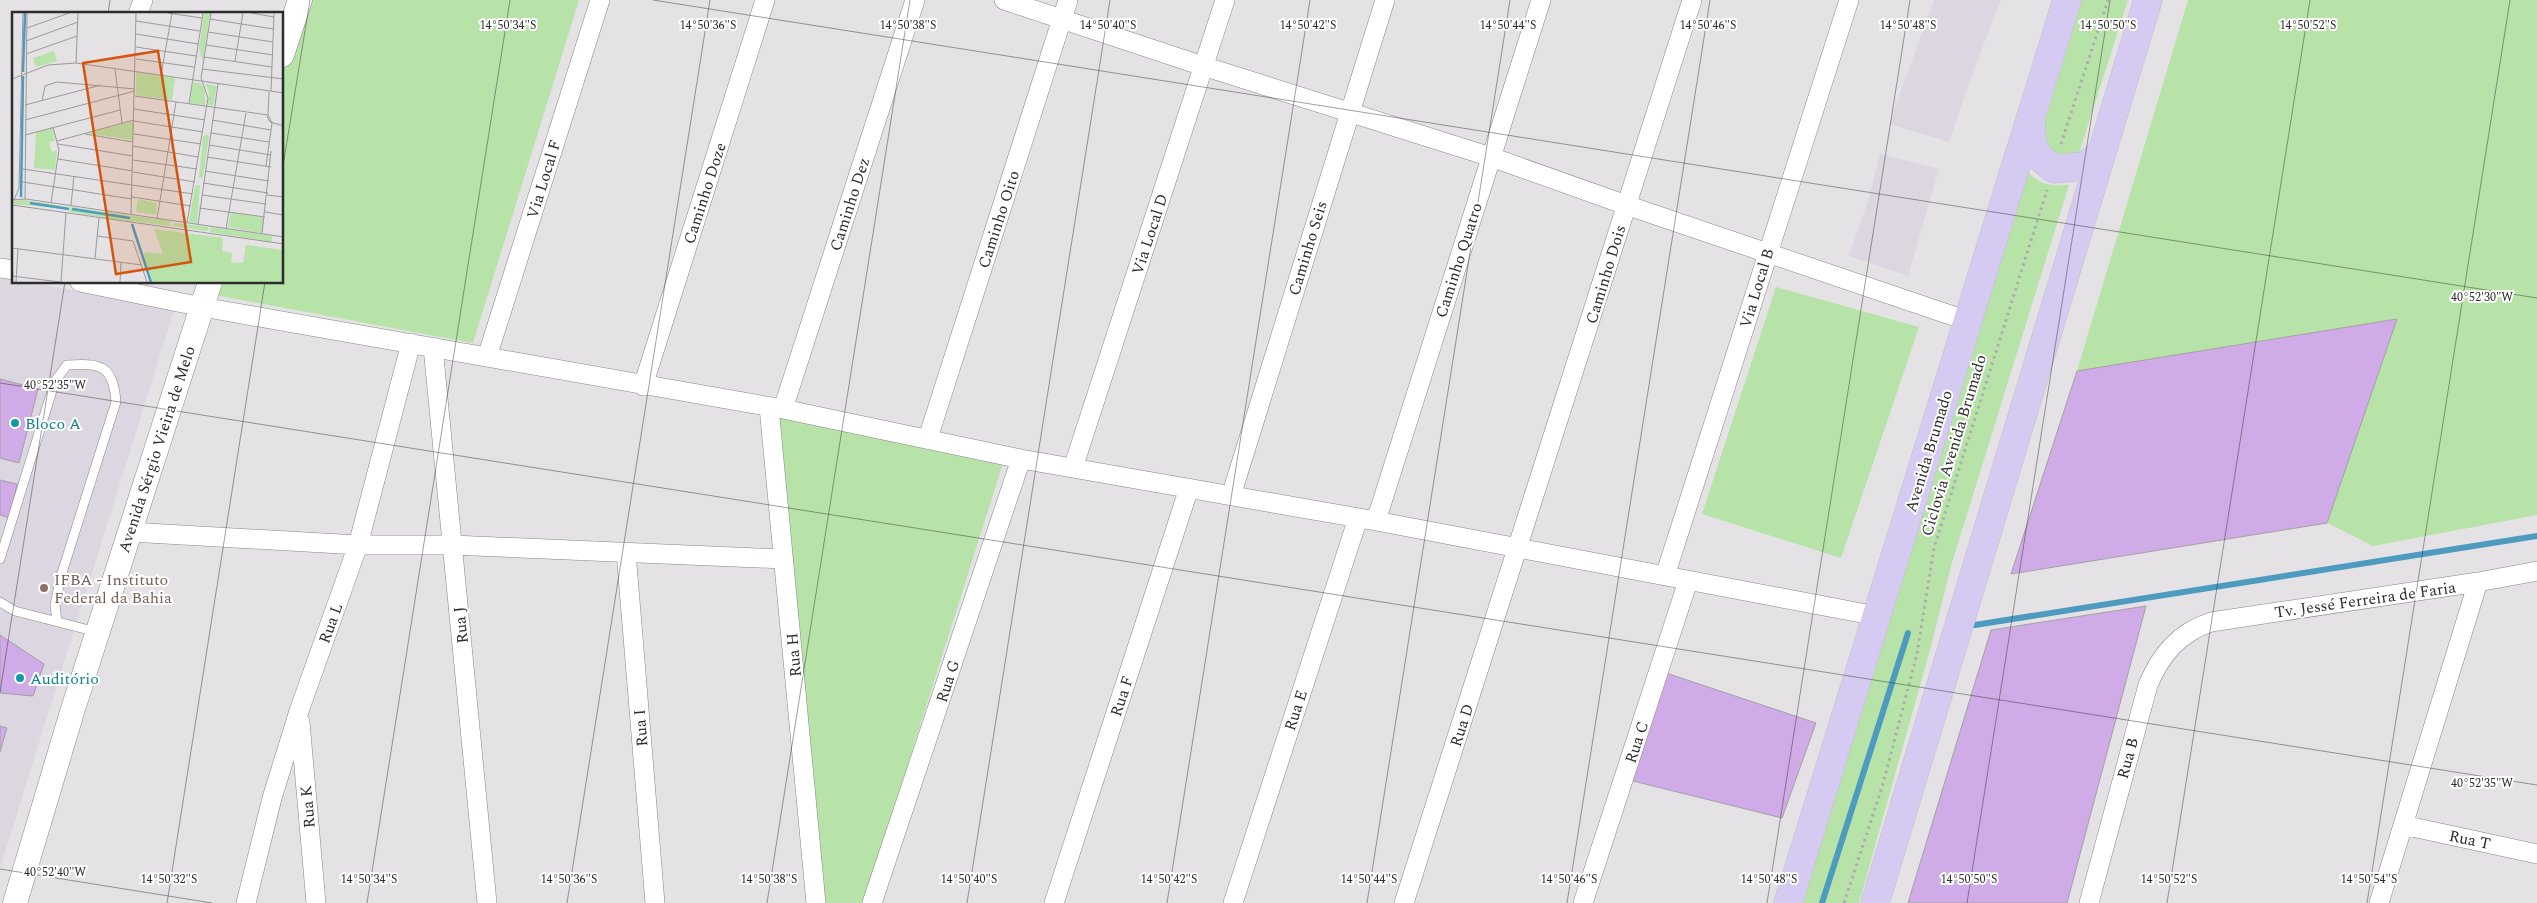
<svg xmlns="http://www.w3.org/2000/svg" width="2537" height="903" font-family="Spectral,serif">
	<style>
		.built { fill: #dcd6e0 }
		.green { fill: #b7e3a8 }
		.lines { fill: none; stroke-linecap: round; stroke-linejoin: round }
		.stream { stroke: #4d9bbe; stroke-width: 6 }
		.building { fill: #cfabe7; stroke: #a3a1a4 }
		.service-casing { stroke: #878588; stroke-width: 10 }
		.minor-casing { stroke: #878588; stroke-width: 20 }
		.tertiary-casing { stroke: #878588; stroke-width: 25 }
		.primary-casing { stroke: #c0c0c0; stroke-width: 29 }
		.path { stroke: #acabad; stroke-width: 3; stroke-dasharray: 2.5 4; stroke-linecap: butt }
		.service { stroke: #fff; stroke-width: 9 }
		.minor { stroke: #fff; stroke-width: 19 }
		.tertiary { stroke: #fff; stroke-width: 24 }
		.primary { stroke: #d5caf2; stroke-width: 28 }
		.ticks { fill: none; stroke: #2c2c2d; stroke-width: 1; stroke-opacity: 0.45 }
		.culture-dot { fill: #0f9aa8; stroke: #fff; stroke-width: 2 }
		.education-dot { fill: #8d6e63; stroke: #fff; stroke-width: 2 }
		.labels { text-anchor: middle; stroke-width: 4; stroke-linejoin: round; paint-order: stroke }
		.street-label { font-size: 16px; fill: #2c2c2d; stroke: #fff }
		.culture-label { font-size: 16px; fill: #0d838f; stroke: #fff; text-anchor: start }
		.education-label { font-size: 16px; fill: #785e54; stroke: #fff; text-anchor: start }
		.inset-river { fill: none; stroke: #4d9bbe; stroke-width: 2.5 }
		.inset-road { fill: none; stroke: #9a999b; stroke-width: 1 }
		.view { fill: #d5540f; fill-opacity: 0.15; stroke: #d5540f; stroke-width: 2.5 }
		.inset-edge { fill: none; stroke: #2c2c2d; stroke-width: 2.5 }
		.ticks-label { font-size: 12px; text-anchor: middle; fill: #2c2c2d; stroke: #fff; stroke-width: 4; stroke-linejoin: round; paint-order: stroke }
	</style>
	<rect width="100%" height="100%" fill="#e4e2e5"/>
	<path class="built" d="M 1934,0 L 2001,0 L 1976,64 L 1949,142 L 1889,124 Z
		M 1880,154 L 1939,169 L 1908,276 L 1849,256 L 1868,201 Z
		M 0,277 L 14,280 L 14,282 L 30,283 L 175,307 L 0,868 Z"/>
	<path class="green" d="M 304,0 L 579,0 L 473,343 L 209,294 L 213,283 L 282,282 L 283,68 Z
		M 2074,0 L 2128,0 L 2080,150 L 2071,158 L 2045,154 L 2042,131 L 2066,51 L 2068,19 Z
		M 2188,0 L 2537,0 L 2537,515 L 2373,546 L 2327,523 L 2396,319 L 2077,371 Z
		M 2021,166 C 2037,182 2046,187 2069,185 L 1951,566 L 1930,650 L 1859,903 L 1794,903 Z
		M 1776,287 L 1919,327 L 1841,558 L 1702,514 Z
		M 775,414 L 1004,460 L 864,903 L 823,903 Z"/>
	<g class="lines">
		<path class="stream" d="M 1975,625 L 2537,536
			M 1822,903 L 1908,633"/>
	</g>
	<path class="building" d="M 2397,319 L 2327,523 L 2011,574 L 2077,371 Z
		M 0,379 L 38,389 L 19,463 L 0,458 Z
		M 0,480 L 17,484 L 10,518 L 0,515 Z
		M 2146,606 L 2067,903 L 1908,903 L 1991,630 Z
		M 0,635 L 44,664 L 33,696 L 0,693 Z
		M 1663,672 L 1816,723 L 1782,818 L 1625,779 Z
		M 0,726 L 7,728 L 0,752 Z"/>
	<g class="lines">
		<defs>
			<path id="service" d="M 0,559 L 55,381 L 67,365 C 101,363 113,365 116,402 L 61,576 L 55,605 L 57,621
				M 0,602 L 15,611 L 97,632"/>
			<path id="minor" d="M 1004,0 L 1203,66 L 1491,157 L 1626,205 L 1968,321
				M 138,14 L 143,0
				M 0,268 L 14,270
				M 80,282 L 202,307 L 783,409 L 1021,459 L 1376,521 L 1877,616
				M 433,347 L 487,903
				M 487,357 L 600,0
				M 643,386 L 765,0
				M 769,407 L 816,903
				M 783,409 L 915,0
				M 928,438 L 1068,0
				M 1073,468 L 1225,0
				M 1231,496 L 1385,0
				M 1376,521 L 1541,0
				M 130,532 L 358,545 L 452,545 L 783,559
				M 626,552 L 655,903
				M 1665,576 L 1849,0
				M 300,722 L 316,903
				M 2403,825 L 2537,854
				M 246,903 L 272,798 L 299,711 L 358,545 L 411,343
				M 872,903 L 1021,459
				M 1054,903 L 1189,488
				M 1233,903 L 1358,518
				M 1404,903 L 1692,0
				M 1583,903 L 1688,581
				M 2089,903 L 2148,685 C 2161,654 2179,633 2211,622 L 2478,582 L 2537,571
				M 2379,903 L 2478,582"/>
			<path id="tertiary" d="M 282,55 L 300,0
				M 15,903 L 72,712 L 210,282"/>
			<path id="primary" d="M 2031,121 C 2031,147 2033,154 2054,169 L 2084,166 L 2100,155
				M 1788,903 L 2067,0
				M 1875,903 L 2148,0"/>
		</defs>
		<use href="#service" class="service-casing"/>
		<use href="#minor" class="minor-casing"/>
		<use href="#tertiary" class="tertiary-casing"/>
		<use href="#primary" class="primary-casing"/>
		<path class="path" d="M 2061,144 L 2108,0
			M 1844,903 L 1883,784 L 1917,654 L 1934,548 L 2047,190"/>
		<use href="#service" class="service"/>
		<use href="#minor" class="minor"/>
		<use href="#tertiary" class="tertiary"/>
		<use href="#primary" class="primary"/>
	</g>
	<path class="ticks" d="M 653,0 L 2537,298M 108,14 L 110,0M 282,172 L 310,0M 0,383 L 2537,785M 0,692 L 65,282M 0,869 L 212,903M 167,903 L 265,282M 367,903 L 510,0M 567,903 L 710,0M 767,903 L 910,0M 967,903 L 1110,0M 1167,903 L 1310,0M 1367,903 L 1510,0M 1567,903 L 1710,0M 1767,903 L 1910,0M 1967,903 L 2110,0M 2167,903 L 2310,0M 2367,903 L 2510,0"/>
	<g class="culture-dot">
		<circle cx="15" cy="423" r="5"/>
		<circle cx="20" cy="678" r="5"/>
	</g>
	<circle class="education-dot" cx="44" cy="588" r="5"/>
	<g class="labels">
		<g class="street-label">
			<text transform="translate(543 179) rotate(-73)" y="6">Via Local F</text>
			<text transform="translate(704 193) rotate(-72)" y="6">Caminho Doze</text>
			<text transform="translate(849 204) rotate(-72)" y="6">Caminho Dez</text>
			<text transform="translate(998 219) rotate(-72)" y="6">Caminho Oito</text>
			<text transform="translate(1149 234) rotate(-72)" y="6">Via Local D</text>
			<text transform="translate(1307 248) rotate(-73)" y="6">Caminho Seis</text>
			<text transform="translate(1458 260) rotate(-72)" y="6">Caminho Quatro</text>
			<text transform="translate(1605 274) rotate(-73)" y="6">Caminho Dois</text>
			<text transform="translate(1756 288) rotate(-73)" y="6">Via Local B</text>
			<text transform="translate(1953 445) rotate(-73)" y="6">Ciclovia Avenida Brumado</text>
			<text transform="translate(156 449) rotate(-72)" y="6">Avenida Sérgio Vieira de Melo</text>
			<text transform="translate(1928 451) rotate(-73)" y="6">Avenida Brumado</text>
			<text transform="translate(2365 599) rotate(-8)" y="6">Tv. Jessé Ferreira de Faria</text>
			<text transform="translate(330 623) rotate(-70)" y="6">Rua L</text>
			<text transform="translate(460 625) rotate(-96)" y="6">Rua J</text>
			<text transform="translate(793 655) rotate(-95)" y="6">Rua H</text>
			<text transform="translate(947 681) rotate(-72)" y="6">Rua G</text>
			<text transform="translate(1121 696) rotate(-72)" y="6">Rua F</text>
			<text transform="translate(1295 710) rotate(-72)" y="6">Rua E</text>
			<text transform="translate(1461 725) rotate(-72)" y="6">Rua D</text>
			<text transform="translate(640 728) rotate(-95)" y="6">Rua I</text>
			<text transform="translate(1636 742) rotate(-72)" y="6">Rua C</text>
			<text transform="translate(2127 758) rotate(-75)" y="6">Rua B</text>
			<text transform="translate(307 807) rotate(-95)" y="6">Rua K</text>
			<text transform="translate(2470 839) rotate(12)" y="6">Rua T</text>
		</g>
		<g class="culture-label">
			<text x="25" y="429">Bloco A</text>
			<text x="30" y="684">Auditório</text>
		</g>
		<g class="education-label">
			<text x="54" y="585">IFBA - Instituto<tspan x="54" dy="18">Federal da Bahia</tspan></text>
		</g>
	</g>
	<g transform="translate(12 12)">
		<rect width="271" height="271" fill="#e4e2e5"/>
		<path d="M 192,1 L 198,1 L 191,50 L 187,37 ZM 42,39 L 45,49 L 24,55 L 21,46 ZM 124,60 L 163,66 L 160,88 L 124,83 ZM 181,70 L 188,71 L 193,77 L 193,93 L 178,91 ZM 193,72 L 205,74 L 201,94 L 196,93 L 197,80 ZM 122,109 L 121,128 L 74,121 ZM 41,116 L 43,129 L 37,130 L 40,140 L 45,138 L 43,158 L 22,156 L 24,120 ZM 195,122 L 197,125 L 191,165 L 187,166 L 191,124 ZM 188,173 L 185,211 L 177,210 L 183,174 ZM 126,187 L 145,191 L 144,203 L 124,200 ZM 13,188 L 56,195 L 57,197 L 0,192 L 0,189 ZM 58,195 L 159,209 L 158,214 L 95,206 L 58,200 ZM 219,200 L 252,206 L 250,221 L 216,215 ZM 162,211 L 196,215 L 197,217 L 194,219 L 161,214 ZM 199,215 L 260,224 L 259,230 L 198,220 ZM 142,217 L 211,226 L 210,239 L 220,241 L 219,250 L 231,251 L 234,233 L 271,238 L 271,270 L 141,270 L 132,244 L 133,240 L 151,242 Z" fill="#b7e3a8"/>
		<path class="inset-river" d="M 11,60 L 13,1M 9,185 L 11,64M 18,191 L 57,197M 60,197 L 118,206M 120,212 L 139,270"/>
		<path class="inset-road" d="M 156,1 L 190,6M 239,1 L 262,5M 198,7 L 261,17M 124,9 L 188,19M 15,16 L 57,1M 196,20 L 261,30M 124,22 L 186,32M 14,29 L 66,10M 194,33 L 261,43M 124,35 L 184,44M 14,42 L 65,24M 192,45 L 260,55M 124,47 L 182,55M 223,49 L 231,1M 64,51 L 66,1M 103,57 L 110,111M 190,57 L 272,67M 149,63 L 160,1M 0,67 L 36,53 L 64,51 L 272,81M 259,79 L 262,1M 123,84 L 256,103M 30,89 L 33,74 L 45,70 L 123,77M 177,92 L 191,1M 13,93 L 89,73M 122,97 L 193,108M 256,103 L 257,80M 255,104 L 258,110 L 272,114M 13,108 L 123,79M 200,108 L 259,118M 122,109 L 191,120M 199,121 L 257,130M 73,122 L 121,130M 122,122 L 189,132M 13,123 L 108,98M 45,129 L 122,108M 46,132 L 121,144M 197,133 L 259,143M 121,134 L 186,145M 195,145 L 259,155M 46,147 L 121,159M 121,148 L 185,157M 254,154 L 260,111 L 256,103M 11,157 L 181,182M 193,159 L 257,169M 121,160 L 183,170M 11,170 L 120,187M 191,171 L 256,181M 190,183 L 254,192M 255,183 L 272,185M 120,185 L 179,194M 13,187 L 15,1M 0,188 L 14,187 L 272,225M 2,188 L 7,176 L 11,1M 39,191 L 47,138 L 41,115M 0,193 L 272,232M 59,193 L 62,164M 187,196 L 253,205M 253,200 L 272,203M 119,202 L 124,1M 145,207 L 164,90M 175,211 L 196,86 L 189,66 L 199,1M 186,213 L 206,72M 214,217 L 234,101M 250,221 L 259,139M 85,224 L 121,229 L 135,270M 0,236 L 130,253M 83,246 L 87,206M 0,264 L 48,270M 4,270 L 6,237M 49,270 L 54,201M 108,270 L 109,250"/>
		<path class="view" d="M 146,39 L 179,250 L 104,262 L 71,51 Z"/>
		<rect width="271" height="271" class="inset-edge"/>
	</g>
	<g class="ticks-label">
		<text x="508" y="29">14°50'34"S</text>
		<text x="708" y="29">14°50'36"S</text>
		<text x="908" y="29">14°50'38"S</text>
		<text x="1108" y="29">14°50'40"S</text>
		<text x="1308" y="29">14°50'42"S</text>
		<text x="1508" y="29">14°50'44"S</text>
		<text x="1708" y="29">14°50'46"S</text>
		<text x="1908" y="29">14°50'48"S</text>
		<text x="2108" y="29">14°50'50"S</text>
		<text x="2308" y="29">14°50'52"S</text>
		<text x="2482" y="301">40°52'30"W</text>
		<text x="55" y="389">40°52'35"W</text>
		<text x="2482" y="787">40°52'35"W</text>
		<text x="55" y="876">40°52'40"W</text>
		<text x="169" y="883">14°50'32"S</text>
		<text x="369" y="883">14°50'34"S</text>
		<text x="569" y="883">14°50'36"S</text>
		<text x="769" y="883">14°50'38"S</text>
		<text x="969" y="883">14°50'40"S</text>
		<text x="1169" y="883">14°50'42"S</text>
		<text x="1369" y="883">14°50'44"S</text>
		<text x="1569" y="883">14°50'46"S</text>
		<text x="1769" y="883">14°50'48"S</text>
		<text x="1969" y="883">14°50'50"S</text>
		<text x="2169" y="883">14°50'52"S</text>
		<text x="2369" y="883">14°50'54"S</text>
	</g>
</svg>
